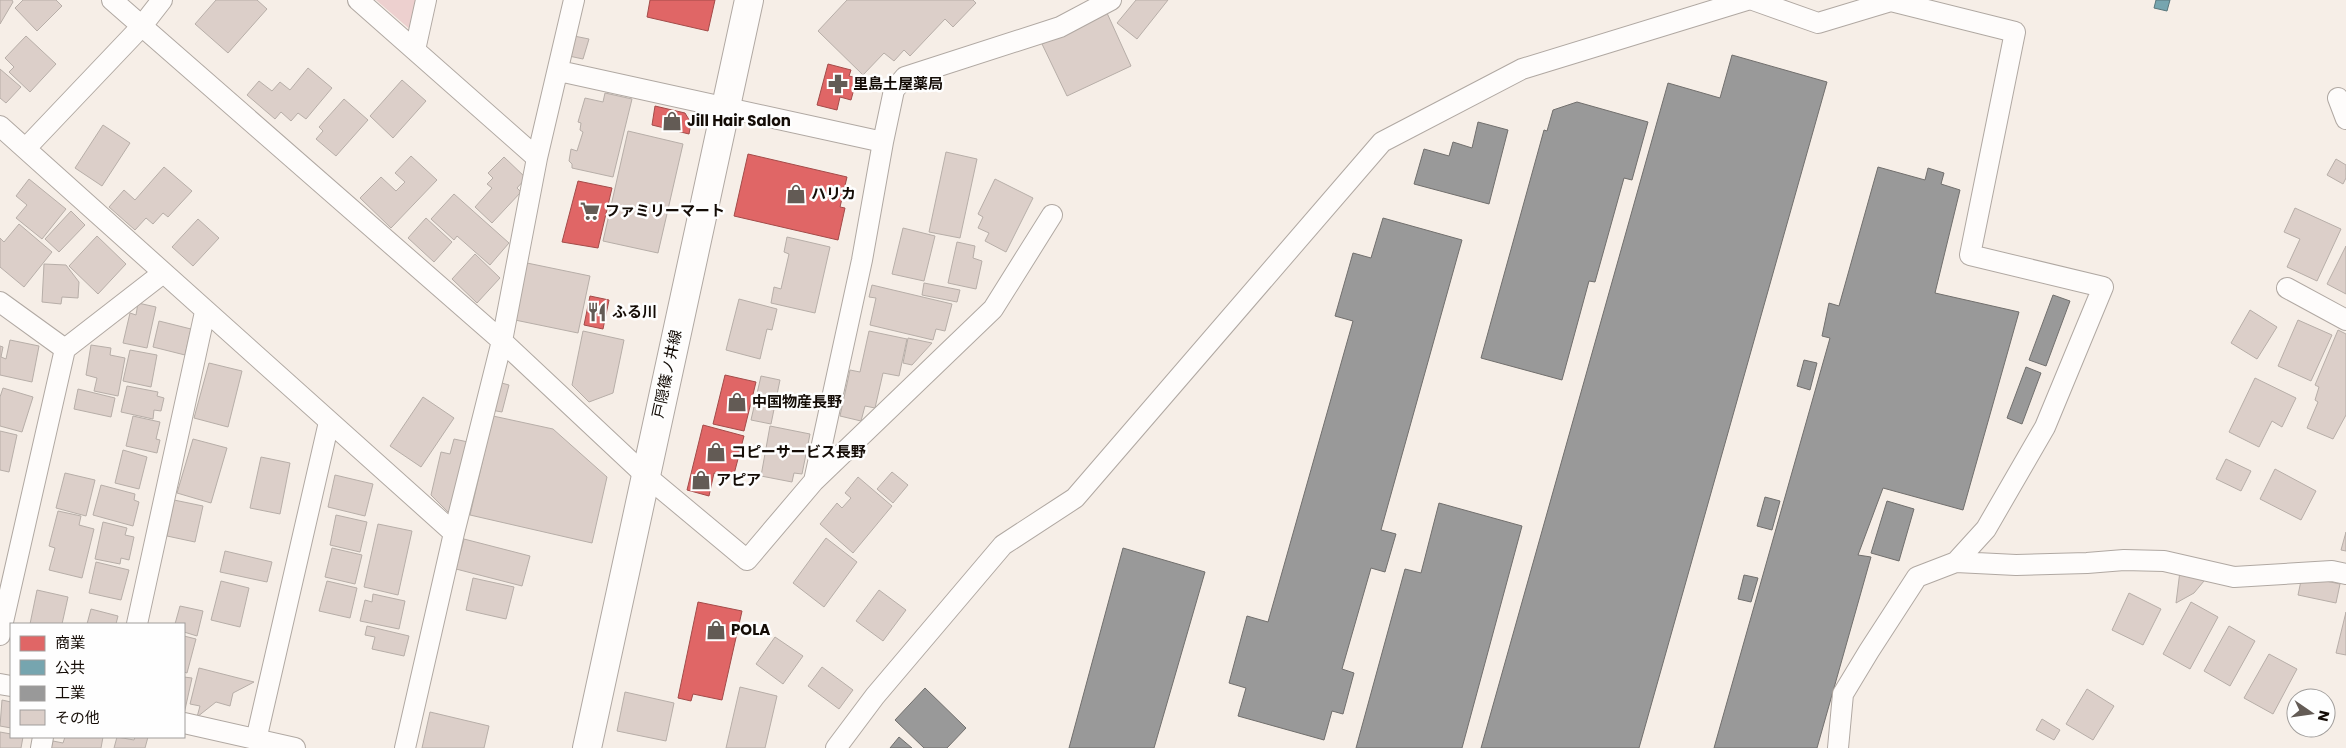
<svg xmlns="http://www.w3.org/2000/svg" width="2346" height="748" font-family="Poppins,'Noto Sans JP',sans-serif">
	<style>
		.green { fill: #edd0cf }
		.shops { fill: #e06666; stroke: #a34b49 }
		.public { fill: #76a5af; stroke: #59777c }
		.industry { fill: #999; stroke: #716f6d }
		.building { fill: #dccfc9; stroke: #b7aea8 }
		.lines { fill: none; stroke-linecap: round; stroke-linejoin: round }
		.street-casing { stroke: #b0a8a2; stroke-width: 22 }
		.primary-casing { stroke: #b0a8a2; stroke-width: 30 }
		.street { stroke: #fefcfb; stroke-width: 20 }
		.primary { stroke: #fefcfb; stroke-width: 28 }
		.labels { text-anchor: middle; stroke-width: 5; stroke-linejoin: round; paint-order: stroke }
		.poi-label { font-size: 15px; font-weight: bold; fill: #140c06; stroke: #fefefe; text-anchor: start }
		.street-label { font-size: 15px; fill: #140c06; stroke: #fefefe }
	</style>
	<rect width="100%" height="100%" fill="#f6eee7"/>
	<path class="green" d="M 376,0 L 420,0 L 413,32 Z"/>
	<path class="shops" d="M 650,0 L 715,0 L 708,31 L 647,17 Z
		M 828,64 L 851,70 L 849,76 L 857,78 L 851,100 L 840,97 L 837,110 L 817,105 Z
		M 655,106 L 685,113 L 691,123 L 689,134 L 652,125 Z
		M 748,154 L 847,177 L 840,207 L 845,208 L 838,240 L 734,216 Z
		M 578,181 L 612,188 L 598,248 L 562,242 Z
		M 590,296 L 609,300 L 603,329 L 584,325 Z
		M 725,375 L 756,382 L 744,431 L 713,424 Z
		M 703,425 L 744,436 L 733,478 L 714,473 L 709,496 L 687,490 Z
		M 698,602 L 742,611 L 722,700 L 693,694 L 691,701 L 678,698 Z"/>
	<path class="public" d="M 2156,0 L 2170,0 L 2167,11 L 2154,8 Z"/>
	<path class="industry" d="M 1732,55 L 1827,82 L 1639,748 L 1481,748 L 1668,83 L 1720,98 Z
		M 1577,102 L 1648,122 L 1632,180 L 1624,178 L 1595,282 L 1589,281 L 1562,380 L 1481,358 L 1544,130 L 1547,131 L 1553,110 Z
		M 1478,122 L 1508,130 L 1489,204 L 1414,184 L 1424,149 L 1449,156 L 1453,142 L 1472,148 Z
		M 1878,167 L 1925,180 L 1928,168 L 1944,173 L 1941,184 L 1960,190 L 1935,293 L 2019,312 L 1963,510 L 1883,488 L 1858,555 L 1871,557 L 1817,748 L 1714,748 L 1830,338 L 1822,336 L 1829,303 L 1839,306 Z
		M 1383,218 L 1462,240 L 1381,530 L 1396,534 L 1385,572 L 1371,568 L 1342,669 L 1354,673 L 1343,714 L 1332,711 L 1324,740 L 1238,716 L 1246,688 L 1229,683 L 1247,616 L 1268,622 L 1353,321 L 1335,316 L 1353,253 L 1371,258 Z
		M 2053,295 L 2070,301 L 2046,366 L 2029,360 Z
		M 1804,360 L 1817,363 L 1810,390 L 1797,386 Z
		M 2026,367 L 2041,373 L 2022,424 L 2007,418 Z
		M 1765,497 L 1780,501 L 1772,530 L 1757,526 Z
		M 1887,501 L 1914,509 L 1899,561 L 1871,553 Z
		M 1439,503 L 1522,526 L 1462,748 L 1356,748 L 1405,569 L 1421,573 Z
		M 1123,548 L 1205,572 L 1154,748 L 1069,748 Z
		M 1744,575 L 1758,578 L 1751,602 L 1738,599 Z
		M 925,688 L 966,728 L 947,748 L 924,748 L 895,720 Z
		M 899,737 L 912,748 L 890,748 Z"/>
	<path class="building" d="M 0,0 L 12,0 L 13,2 L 0,24 Z
		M 23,0 L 56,0 L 62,6 L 37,31 L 15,8 Z
		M 216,0 L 257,0 L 267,9 L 228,53 L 195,24 Z
		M 847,0 L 973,0 L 976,3 L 953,27 L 945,19 L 910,56 L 904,50 L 894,61 L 884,53 L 863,75 L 818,31 Z
		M 1136,0 L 1168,0 L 1137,39 L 1117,23 Z
		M 1107,13 L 1131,66 L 1067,96 L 1042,44 Z
		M 26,36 L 56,64 L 30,92 L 9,72 L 14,67 L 5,58 Z
		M 574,36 L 589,39 L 583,59 L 569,56 Z
		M 308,68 L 332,88 L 306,119 L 298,113 L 291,121 L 281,112 L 275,119 L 247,95 L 259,81 L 272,91 L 280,82 L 290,90 Z
		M 0,69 L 21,87 L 6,103 L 0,98 Z
		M 402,80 L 426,101 L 393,138 L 370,116 Z
		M 605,93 L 632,99 L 613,177 L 572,168 L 572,164 L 569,161 L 571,149 L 577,151 L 583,132 L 580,130 L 581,123 L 578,122 L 585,98 L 603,102 Z
		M 344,99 L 368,120 L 336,156 L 316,139 L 323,131 L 319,127 Z
		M 103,125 L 130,143 L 102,186 L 75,168 Z
		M 628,131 L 683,144 L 658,253 L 603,241 Z
		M 946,152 L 977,159 L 960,238 L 929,232 Z
		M 411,156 L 437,180 L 391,228 L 360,198 L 381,177 L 396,191 L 405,182 L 395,173 Z
		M 504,157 L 526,178 L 517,188 L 521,192 L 492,223 L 475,207 L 492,188 L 487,184 L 493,178 L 488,173 Z
		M 2336,159 L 2346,165 L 2346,178 L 2343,184 L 2327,175 Z
		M 164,167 L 192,191 L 168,217 L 163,213 L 153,224 L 146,218 L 135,230 L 109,207 L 124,190 L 135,200 Z
		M 29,179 L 66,209 L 42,239 L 16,218 L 27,205 L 16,196 Z
		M 995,179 L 1033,198 L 1006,252 L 985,241 L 989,233 L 978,228 L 983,217 L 978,214 Z
		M 454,194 L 509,243 L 490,265 L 457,236 L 454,240 L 431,219 Z
		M 2295,208 L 2341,229 L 2317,281 L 2287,267 L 2300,239 L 2284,232 Z
		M 71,211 L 85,225 L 59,252 L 45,239 Z
		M 426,218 L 452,242 L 434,262 L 408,238 Z
		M 198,219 L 219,238 L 193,266 L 172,247 Z
		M 19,224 L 52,252 L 24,287 L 0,267 L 0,238 L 4,242 Z
		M 903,228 L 935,236 L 924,281 L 892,274 Z
		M 97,236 L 126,264 L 98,294 L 69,266 Z
		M 787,237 L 830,247 L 815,313 L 771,303 L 774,287 L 781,289 L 789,254 L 784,252 Z
		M 957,242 L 975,246 L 973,258 L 982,261 L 976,289 L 948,283 Z
		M 2346,246 L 2346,294 L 2327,284 Z
		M 475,254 L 500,278 L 477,303 L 452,279 Z
		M 527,263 L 590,276 L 578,333 L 515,320 Z
		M 44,264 L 66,265 L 79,282 L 78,298 L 62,297 L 61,304 L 42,302 Z
		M 924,283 L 960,290 L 957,302 L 922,295 Z
		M 872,285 L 952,304 L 945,331 L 936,329 L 933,340 L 870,325 L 876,298 L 869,297 Z
		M 739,299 L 777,309 L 772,330 L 767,329 L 760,359 L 726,350 Z
		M 138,303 L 156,307 L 147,348 L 123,343 L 130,313 L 136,315 Z
		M 2250,310 L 2277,327 L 2257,359 L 2231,343 Z
		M 2298,320 L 2332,335 L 2311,381 L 2278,366 Z
		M 159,321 L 191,329 L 185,355 L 153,347 Z
		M 2338,330 L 2346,334 L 2346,415 L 2333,439 L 2307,428 L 2318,402 L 2315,400 L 2319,387 L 2315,385 Z
		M 583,331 L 624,340 L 613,393 L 589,402 L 572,385 Z
		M 869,331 L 907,339 L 899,376 L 883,373 L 875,408 L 865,406 L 861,421 L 840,416 L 850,370 L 860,372 Z
		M 908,338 L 932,343 L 912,365 L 903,363 Z
		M 10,340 L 39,346 L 32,382 L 0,375 L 0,346 L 3,347 L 1,357 L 6,359 Z
		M 91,345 L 111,348 L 110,355 L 125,358 L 118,396 L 94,391 L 97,378 L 86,375 Z
		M 130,350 L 157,355 L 151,387 L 123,381 Z
		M 209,363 L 242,371 L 228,427 L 194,418 Z
		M 761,376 L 780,380 L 771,424 L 751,420 Z
		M 2255,378 L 2296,398 L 2282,427 L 2272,421 L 2259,447 L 2229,432 Z
		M 498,382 L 509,385 L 502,412 L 491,410 Z
		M 127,386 L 158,392 L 157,396 L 164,398 L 161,411 L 154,410 L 153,419 L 121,412 Z
		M 3,388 L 33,397 L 22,432 L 0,426 L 0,397 Z
		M 78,389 L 115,398 L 111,417 L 74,409 Z
		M 423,397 L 454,418 L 421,467 L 390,446 Z
		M 133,416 L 160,422 L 156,439 L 160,440 L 157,453 L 126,446 Z
		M 493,416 L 553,429 L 607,477 L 592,543 L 470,515 Z
		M 770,426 L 810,434 L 802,474 L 794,473 L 792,482 L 761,476 Z
		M 0,431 L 17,435 L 9,472 L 0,470 Z
		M 193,439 L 227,448 L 211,503 L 177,493 Z
		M 454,439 L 468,442 L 452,516 L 431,495 L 441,452 L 450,454 Z
		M 123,450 L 147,457 L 139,489 L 115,483 Z
		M 261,457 L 290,463 L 280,514 L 250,508 Z
		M 2226,459 L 2251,471 L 2241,491 L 2216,479 Z
		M 2275,469 L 2316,491 L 2301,520 L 2260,499 Z
		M 892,472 L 908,485 L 893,503 L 877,489 Z
		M 65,473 L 95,480 L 86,516 L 56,508 Z
		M 335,475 L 373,484 L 365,516 L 328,507 Z
		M 858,477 L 892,506 L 853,553 L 820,524 L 837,503 L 842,508 L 851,498 L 845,493 Z
		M 101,485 L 135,494 L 134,500 L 139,502 L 133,526 L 93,515 Z
		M 174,500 L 203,506 L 195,542 L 167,536 Z
		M 58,511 L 81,516 L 79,525 L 94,529 L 82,578 L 49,570 L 55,548 L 49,546 Z
		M 336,515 L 367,522 L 360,552 L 330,545 Z
		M 103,522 L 127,528 L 125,535 L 134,537 L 129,560 L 121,558 L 120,564 L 95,559 Z
		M 378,524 L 412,531 L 398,595 L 364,587 Z
		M 2346,532 L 2346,551 L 2341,550 Z
		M 826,538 L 857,562 L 824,607 L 793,583 Z
		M 464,539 L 530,556 L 522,586 L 456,569 Z
		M 332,548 L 362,555 L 355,584 L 325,577 Z
		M 225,551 L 272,562 L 267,582 L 220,572 Z
		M 96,562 L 129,570 L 121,600 L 89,593 Z
		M 2180,571 L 2209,575 L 2194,593 L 2176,603 Z
		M 2302,576 L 2340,584 L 2336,603 L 2298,595 Z
		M 473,578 L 514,587 L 506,619 L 466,610 Z
		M 221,581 L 249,588 L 240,627 L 211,620 Z
		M 327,581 L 357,588 L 350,618 L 319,611 Z
		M 37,590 L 68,597 L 62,624 L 30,624 Z
		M 879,590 L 906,610 L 883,641 L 856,621 Z
		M 2129,593 L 2161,609 L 2143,645 L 2112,630 Z
		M 373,594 L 405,601 L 399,629 L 360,621 L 365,600 L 372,602 Z
		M 2191,602 L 2218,617 L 2190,669 L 2163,654 Z
		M 180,606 L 203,611 L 197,636 L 184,632 L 184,624 L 175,624 Z
		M 91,609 L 118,616 L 116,624 L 87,624 Z
		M 2346,612 L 2346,655 L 2336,653 Z
		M 367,626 L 409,636 L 404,656 L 372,649 L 375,637 L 365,635 Z
		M 2229,626 L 2255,641 L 2230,686 L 2204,671 Z
		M 184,636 L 196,639 L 187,673 L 184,672 Z
		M 775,637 L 803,656 L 783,684 L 756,664 Z
		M 2269,654 L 2297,669 L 2273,714 L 2244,698 Z
		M 822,667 L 853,690 L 839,709 L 808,686 Z
		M 199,668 L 254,682 L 233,693 L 230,706 L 216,702 L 197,717 L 200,706 L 190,704 Z
		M 184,677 L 192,678 L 184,714 Z
		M 740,687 L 777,696 L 765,748 L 726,748 Z
		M 2087,689 L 2114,706 L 2093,740 L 2066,724 Z
		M 625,692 L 674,703 L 666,741 L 617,731 Z
		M 2,700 L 11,702 L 11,728 L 0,726 Z
		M 430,712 L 489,726 L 484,748 L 422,748 Z
		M 2042,719 L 2060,730 L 2054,740 L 2036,730 Z
		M 0,732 L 11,734 L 11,737 L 23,737 L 21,748 L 0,748 Z
		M 65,737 L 103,737 L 101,748 L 51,748 L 53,741 L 63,743 Z
		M 117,737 L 134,740 L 135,737 L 148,737 L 145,748 L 114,748 Z"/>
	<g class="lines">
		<defs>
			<path id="street" d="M 112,0 L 502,341 L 645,475 L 747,560 L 814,481 L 862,260 L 883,142 L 894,90 L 905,77 L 1060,27 L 1111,0
				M 358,0 L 537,158
				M 1753,0 L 1818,23 L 1891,1 L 2015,32 L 1970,255 L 2103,287 L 2045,427 L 1986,529 L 1956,562
				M 415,50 L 426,0
				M 559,71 L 883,142
				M 2338,98 L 2346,119
				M 0,126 L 454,533
				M 26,148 L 141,27 L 162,0
				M 2287,288 L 2346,320
				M 0,302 L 65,349
				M 814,481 L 993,309 L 1052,215
				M 137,624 L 205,312
				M 0,635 L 65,349 L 163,273
				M 0,684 L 11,686
				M 184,723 L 295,748
				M 256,740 L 329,422
				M 41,748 L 43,737
				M 405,748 L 454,533 L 502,341 L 537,158 L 574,0
				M 836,748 L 875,696 L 1003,545 L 1075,498 L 1382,142 L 1522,69 L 1747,0
				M 1838,748 L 1843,694 L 1869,651 L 1917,577 L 1956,562 L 2016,565 L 2087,563 L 2124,560 L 2164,561 L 2234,577 L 2332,571 L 2346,574"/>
			<path id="primary" d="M 587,748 L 749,0"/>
		</defs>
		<use href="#street" class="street-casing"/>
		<use href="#primary" class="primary-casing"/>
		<use href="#street" class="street"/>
		<use href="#primary" class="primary"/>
	</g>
	<defs>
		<symbol id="pharmacy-bare" viewBox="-9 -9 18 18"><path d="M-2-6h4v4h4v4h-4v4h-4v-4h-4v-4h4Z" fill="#635b55" stroke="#fefefe" stroke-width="2.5" paint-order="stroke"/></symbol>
		<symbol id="shop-bare" viewBox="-9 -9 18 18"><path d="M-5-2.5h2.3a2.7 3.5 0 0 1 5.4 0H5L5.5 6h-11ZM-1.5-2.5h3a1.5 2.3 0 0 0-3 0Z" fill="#635b55" stroke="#fefefe" stroke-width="2.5" paint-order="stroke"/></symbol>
		<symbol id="supermarket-bare" viewBox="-9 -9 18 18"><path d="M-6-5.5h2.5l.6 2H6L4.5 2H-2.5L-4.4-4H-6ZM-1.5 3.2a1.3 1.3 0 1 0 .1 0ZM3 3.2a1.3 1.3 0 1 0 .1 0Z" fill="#635b55" stroke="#fefefe" stroke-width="2.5" paint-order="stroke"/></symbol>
		<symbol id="restaurant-bare" viewBox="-9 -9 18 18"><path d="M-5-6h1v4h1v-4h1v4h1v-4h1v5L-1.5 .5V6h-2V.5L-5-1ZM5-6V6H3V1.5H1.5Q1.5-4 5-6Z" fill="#635b55" stroke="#fefefe" stroke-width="2.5" paint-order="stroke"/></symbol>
	</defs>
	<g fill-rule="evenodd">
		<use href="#pharmacy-bare" x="824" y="70" width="28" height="28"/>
		<use href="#shop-bare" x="658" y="107" width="28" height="28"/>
		<use href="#shop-bare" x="782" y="180" width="28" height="28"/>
		<use href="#supermarket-bare" x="576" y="197" width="28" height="28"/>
		<use href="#restaurant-bare" x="583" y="298" width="28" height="28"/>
		<use href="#shop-bare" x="723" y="388" width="28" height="28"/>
		<use href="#shop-bare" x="702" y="438" width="28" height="28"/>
		<use href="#shop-bare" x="687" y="466" width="28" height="28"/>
		<use href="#shop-bare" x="702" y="616" width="28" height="28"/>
	</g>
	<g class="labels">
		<g class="poi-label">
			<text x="853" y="89">里島土屋薬局</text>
			<text x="687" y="126">Jill Hair Salon</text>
			<text x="811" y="199">ハリカ</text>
			<text x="605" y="216">ファミリーマート</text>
			<text x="612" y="317">ふる川</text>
			<text x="752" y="407">中国物産長野</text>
			<text x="731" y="457">コピーサービス長野</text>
			<text x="716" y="485">アピア</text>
			<text x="731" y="635">POLA</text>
		</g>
		<g class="street-label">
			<text transform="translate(667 374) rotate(-78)" y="5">戸隠篠ノ井線</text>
		</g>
	</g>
	<rect x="10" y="623" width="175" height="115" fill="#fefefe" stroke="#a09d9b"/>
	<rect x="20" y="636" width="25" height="15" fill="#e06666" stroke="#a09d9b"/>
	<text x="55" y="648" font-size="15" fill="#140c06">商業</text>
	<rect x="20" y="660" width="25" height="15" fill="#76a5af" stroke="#a09d9b"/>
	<text x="55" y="673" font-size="15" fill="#140c06">公共</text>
	<rect x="20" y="686" width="25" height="15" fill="#999999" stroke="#a09d9b"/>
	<text x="55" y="698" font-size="15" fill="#140c06">工業</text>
	<rect x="20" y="710" width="25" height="15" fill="#dccfc9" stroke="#a09d9b"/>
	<text x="55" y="723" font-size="15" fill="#140c06">その他</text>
	<g transform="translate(2311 713) rotate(103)"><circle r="24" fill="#fefefe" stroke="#a09d9b"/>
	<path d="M0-4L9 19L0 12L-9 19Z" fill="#635b55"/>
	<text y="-8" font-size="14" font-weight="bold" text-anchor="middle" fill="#140c06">N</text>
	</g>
</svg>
